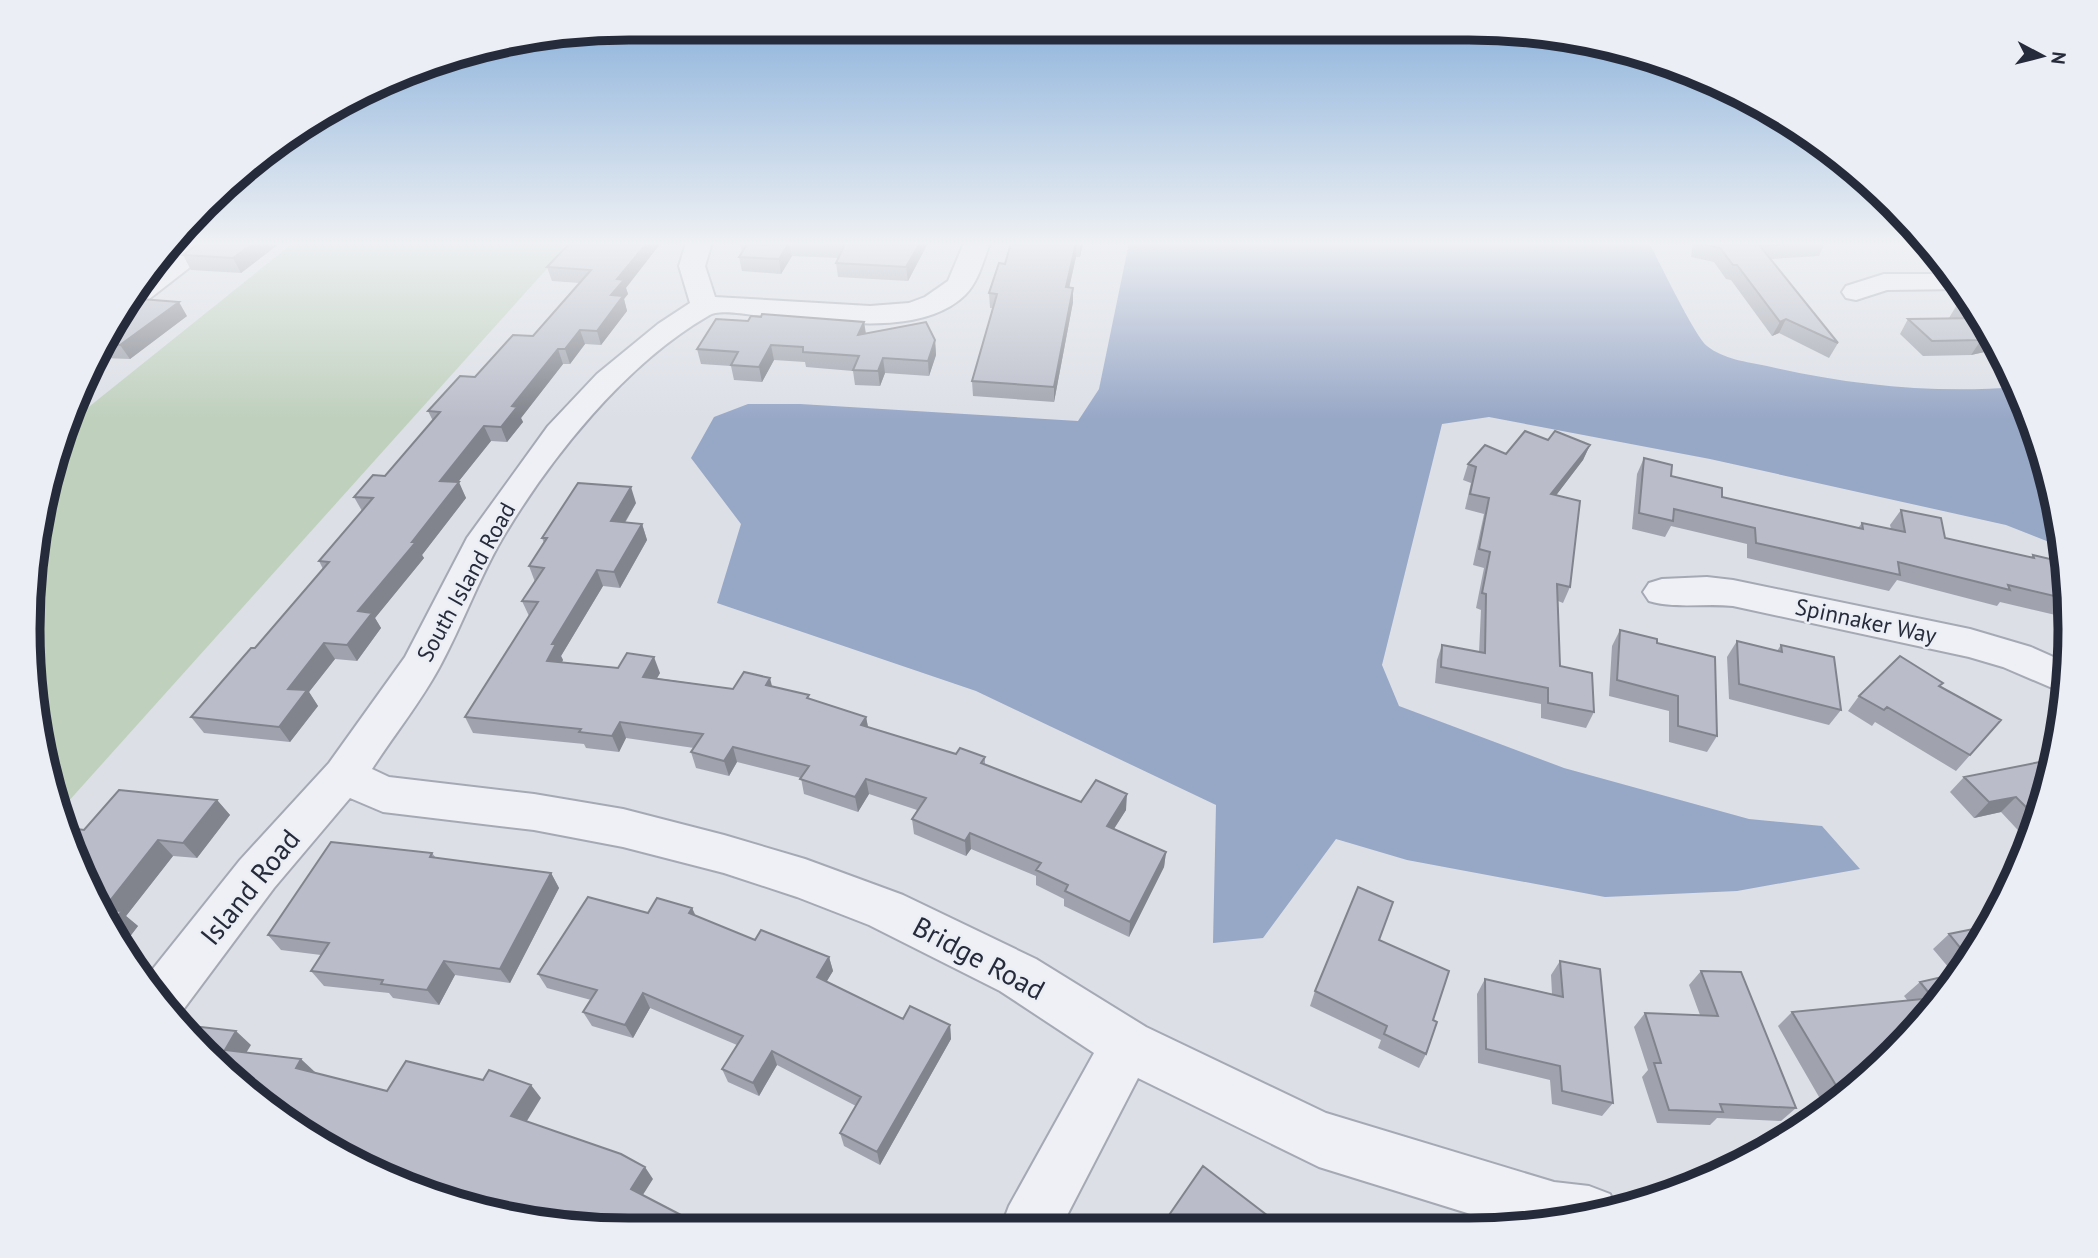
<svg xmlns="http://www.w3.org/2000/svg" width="2098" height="1258" font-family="'PT Sans',sans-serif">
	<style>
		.green { fill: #bfd0bd }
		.water { fill: #97a7c6 }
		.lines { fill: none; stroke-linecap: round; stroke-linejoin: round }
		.minor-casing { stroke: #a5a9b3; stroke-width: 4 }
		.minor { fill: #eff0f5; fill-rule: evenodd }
		.wall { fill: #a0a3ad }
		.shaded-wall { fill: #82848d }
		.building { fill: #babdc9; stroke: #82848d; stroke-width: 2 }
		.labels { text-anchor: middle; stroke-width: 5; stroke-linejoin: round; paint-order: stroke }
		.street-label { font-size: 23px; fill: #262b3c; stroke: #ebeef4 }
		.near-street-label { font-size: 28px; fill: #262b3c; stroke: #ebeef4 }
		.rim { fill: none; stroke: #262b3c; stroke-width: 9 }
	</style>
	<rect width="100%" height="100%" fill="#dcdfe6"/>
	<path class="green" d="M 293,243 L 570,243 L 58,813 L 28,629 L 60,436 L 65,426 Z"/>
	<path class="water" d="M 1129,243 L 1649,243 C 1659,261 1695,337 1707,346 C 1723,359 1747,362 1767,366 C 1849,385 1934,394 2018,387 L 2024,399 L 2059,512 L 2062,547 L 2006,525 L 1710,459 L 1489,417 L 1442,424 L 1382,665 L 1399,706 L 1564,768 L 1749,819 L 1822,826 L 1860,869 L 1737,891 L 1605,897 L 1407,860 L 1336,839 L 1263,938 L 1213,943 L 1216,805 L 976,691 L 717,603 L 741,524 L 691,458 L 714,417 L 748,404 L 800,404 L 1078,421 L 1099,389 Z"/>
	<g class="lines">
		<defs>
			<path id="minor" d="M 192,243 L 221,243 L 144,303 L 130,304 L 145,276 Z
				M 686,243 L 712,243 L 705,266 L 715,297 L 870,306 L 909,303 L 925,297 L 948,281 L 964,243 L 990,243 C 983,261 979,281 965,295 C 916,342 815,317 754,315 C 742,314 718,309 708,316 C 625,364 550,458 502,539 C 478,580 462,626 439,668 C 420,703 394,735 372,769 L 389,777 L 534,794 L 623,809 L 724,835 L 805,859 L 903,895 L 1036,959 L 1146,1027 L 1326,1113 L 1554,1182 L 1589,1186 L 1610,1194 L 1616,1209 L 1547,1225 L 1506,1225 L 1319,1167 L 1138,1078 L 1061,1227 L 1001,1227 L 1009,1206 L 1094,1053 L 1000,991 L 869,925 L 797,897 L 724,873 L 623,847 L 534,830 L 383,812 L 350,798 L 274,888 L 177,1018 L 152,995 L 144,980 L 240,860 L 329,763 L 405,657 L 467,538 L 548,426 L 597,374 L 658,324 L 690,303 L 679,266 Z
				M 1884,274 L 1951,274 L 1963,289 L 1887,290 L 1856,300 L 1846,298 L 1842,292 L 1846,286 Z
				M 1707,577 L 1733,580 L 1970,629 L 2031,647 L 2067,663 L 2064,693 L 2003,667 L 1969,657 L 1733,606 C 1705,603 1675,609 1649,601 L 1643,592 L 1649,583 L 1662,579 Z"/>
		</defs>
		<use href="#minor" class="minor-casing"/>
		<use href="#minor" class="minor"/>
	</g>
	<path class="wall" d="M 280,243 L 241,273 L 191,270 L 183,255 Z
		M 570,243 L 626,288 L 628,294 L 624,299 L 627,311 L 601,345 L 585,344 L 570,364 L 563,364 L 521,418 L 523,422 L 507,442 L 491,441 L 458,482 L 466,498 L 422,555 L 424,558 L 375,618 L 381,628 L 357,661 L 335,659 L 309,692 L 318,706 L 290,742 L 204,733 L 191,717 L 255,648 L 323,569 L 319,561 L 362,511 L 354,497 L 385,476 L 433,421 L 428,411 L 475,377 L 533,336 L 580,283 L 552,281 L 547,267 Z
		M 740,243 L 928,243 L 908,281 L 838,277 L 836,263 L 838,258 L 792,256 L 781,274 L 742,271 L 739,257 L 742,253 Z
		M 1011,243 L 1083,243 L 1080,257 L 1076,257 L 1069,287 L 1073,302 L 1054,402 L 973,396 L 972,381 L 993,308 L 990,308 L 989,293 L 1005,264 Z
		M 1693,243 L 1825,243 L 1819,256 L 1770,259 L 1838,343 L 1829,358 L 1779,333 L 1772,336 L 1731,280 L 1726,279 L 1714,262 L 1691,257 Z
		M 1972,301 L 1998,349 L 1971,355 L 1923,356 L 1900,334 L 1908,319 L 1949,318 L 1958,303 Z
		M 127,309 L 187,316 L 130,359 L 102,358 Z
		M 748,321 L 864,322 L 866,333 L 935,340 L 936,355 L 929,376 L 885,373 L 880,386 L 855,385 L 853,371 L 806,367 L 805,362 L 774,360 L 762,382 L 734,380 L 731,366 L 701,364 L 697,349 Z
		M 1548,440 L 1590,445 L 1583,460 L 1556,495 L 1570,587 L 1563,603 L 1558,601 L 1560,666 L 1594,712 L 1586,728 L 1541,718 L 1541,704 L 1435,683 L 1437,660 L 1442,645 L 1479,652 L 1481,610 L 1476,608 L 1484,568 L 1473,565 L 1484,514 L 1465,509 L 1471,483 L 1463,480 L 1468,464 L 1506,454 Z
		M 1644,458 L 1671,476 L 1722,497 L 1858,528 L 1862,523 L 1891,529 L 1890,525 L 1901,510 L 1945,538 L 2031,557 L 2033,555 L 2063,562 L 2068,612 L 2064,617 L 2000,602 L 1997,606 L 1897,580 L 1889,591 L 1747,558 L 1747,544 L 1671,526 L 1665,537 L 1632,529 L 1637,474 Z
		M 636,503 L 625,523 L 642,524 L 647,540 L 620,588 L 603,586 L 561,656 L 563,660 L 562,662 L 660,673 L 657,678 L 733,689 L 772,686 L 866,717 L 868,727 L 956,754 L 985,757 L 985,765 L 1081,802 L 1126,810 L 1114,829 L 1166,852 L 1164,867 L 1129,937 L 1064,906 L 1064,899 L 1036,885 L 1036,876 L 971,849 L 966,856 L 914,834 L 912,819 L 917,810 L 869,794 L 858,812 L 804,794 L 801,778 L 737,762 L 729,776 L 696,768 L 691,752 L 694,748 L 626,738 L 619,752 L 586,748 L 584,744 L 473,733 L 465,717 L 529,616 L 522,601 L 535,582 L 529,566 L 544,543 L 542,538 Z
		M 1620,630 L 1657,643 L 1717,736 L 1707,752 L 1669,742 L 1669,711 L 1609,696 L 1612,646 Z
		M 1737,641 L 1777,651 L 1781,645 L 1841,710 L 1829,725 L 1729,699 L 1727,657 Z
		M 1940,686 L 2001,720 L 1956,771 L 1875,722 L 1872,726 L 1848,711 L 1859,696 Z
		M 2055,759 L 2029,842 L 2001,812 L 1974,818 L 1950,792 L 1964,777 Z
		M 217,800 L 230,815 L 197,858 L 173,856 L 126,916 L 138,926 L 125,943 L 63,827 L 84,830 Z
		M 432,853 L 436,858 L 551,873 L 559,888 L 510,983 L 455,975 L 439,1005 L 393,998 L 389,993 L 324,986 L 311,971 L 321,955 L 281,950 L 268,935 Z
		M 692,908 L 696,916 L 755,940 L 829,957 L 833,971 L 826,982 L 903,1019 L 950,1025 L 951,1039 L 880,1165 L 844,1146 L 840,1133 L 856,1106 L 777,1065 L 759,1096 L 728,1082 L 722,1069 L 737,1045 L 650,1008 L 633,1038 L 592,1026 L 583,1012 L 591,1000 L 547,988 L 538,974 L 648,913 Z
		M 1986,930 L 1968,963 L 1866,1081 L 1826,1109 L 1778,1026 L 1792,1012 L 1908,1001 L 1904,996 L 1920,982 L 1954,974 L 1933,949 L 1949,934 Z
		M 1379,940 L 1433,1020 L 1426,1054 L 1419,1068 L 1378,1048 L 1381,1040 L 1310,1006 L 1315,991 Z
		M 1560,961 L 1613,1103 L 1602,1116 L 1552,1104 L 1550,1080 L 1478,1063 L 1477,994 L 1485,979 L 1552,994 L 1551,975 Z
		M 1701,971 L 1796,1108 L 1781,1121 L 1717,1118 L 1710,1125 L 1657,1123 L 1642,1077 L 1648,1070 L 1634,1027 L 1645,1013 L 1700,1015 L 1689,985 Z
		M 1167,1218 L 1281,1226 L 1166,1226 Z"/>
	<path class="shaded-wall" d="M 173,243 L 188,243 L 153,267 L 152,263 Z
		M 254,243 L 280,243 L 241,273 L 233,258 Z
		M 647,243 L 661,243 L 626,288 L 628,294 L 624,299 L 627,311 L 601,345 L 597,331 L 617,279 Z
		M 789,243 L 792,256 L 781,274 L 779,259 Z
		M 920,243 L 928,243 L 908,281 L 906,267 Z
		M 1076,243 L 1076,257 L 1066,302 L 1066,287 Z
		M 1080,243 L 1083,243 L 1080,257 Z
		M 1073,288 L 1073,302 L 1054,402 L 1054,387 Z
		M 179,302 L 187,316 L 130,359 L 120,345 Z
		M 1786,319 L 1779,333 L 1772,336 L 1780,322 Z
		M 864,322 L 866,337 L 858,335 Z
		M 580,330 L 585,344 L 570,364 L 565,349 Z
		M 1992,338 L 1998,349 L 1971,355 L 1981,340 Z
		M 935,340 L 936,355 L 929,376 L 928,361 Z
		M 771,345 L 774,360 L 762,382 L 759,367 Z
		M 558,349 L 563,364 L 521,418 L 523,422 L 507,442 L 501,427 L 512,406 Z
		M 883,358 L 885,373 L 880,386 L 878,371 Z
		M 484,426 L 491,441 L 447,496 L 440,481 Z
		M 1590,445 L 1583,460 L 1545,510 L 1551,494 Z
		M 459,482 L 466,498 L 422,555 L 424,558 L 375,618 L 381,628 L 357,661 L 347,645 L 358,611 Z
		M 631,487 L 636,503 L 616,537 L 611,521 Z
		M 642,524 L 647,540 L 620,588 L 614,572 Z
		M 597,570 L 603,586 L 561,656 L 563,660 L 554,677 L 547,661 L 552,644 Z
		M 324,643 L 335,659 L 309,692 L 318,706 L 290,742 L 279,727 L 288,689 Z
		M 654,657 L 660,673 L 649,692 L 643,677 Z
		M 770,678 L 774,694 L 766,685 Z
		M 866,717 L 869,732 L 861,725 Z
		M 620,722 L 626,738 L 619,752 L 612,736 Z
		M 733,747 L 737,762 L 729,776 L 724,761 Z
		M 866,779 L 869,794 L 858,812 L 855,797 Z
		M 1127,794 L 1126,810 L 1106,841 L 1107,826 Z
		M 2016,797 L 2001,812 L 1974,818 L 1989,802 Z
		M 217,800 L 230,815 L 197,858 L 183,843 Z
		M 970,833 L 971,849 L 966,856 L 965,841 Z
		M 158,840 L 173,856 L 126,916 L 138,926 L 125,943 L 105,907 Z
		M 1166,852 L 1164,867 L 1129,937 L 1130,922 Z
		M 551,873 L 559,888 L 510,983 L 500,969 Z
		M 692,908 L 698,922 L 689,913 Z
		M 829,957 L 833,971 L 821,991 L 817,977 Z
		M 444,961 L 455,975 L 439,1005 L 427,990 Z
		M 643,993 L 650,1008 L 633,1038 L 625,1025 Z
		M 950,1025 L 951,1039 L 880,1165 L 877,1152 Z
		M 236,1031 L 251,1045 L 240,1063 L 225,1050 Z
		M 772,1051 L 777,1065 L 759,1096 L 753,1083 Z
		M 301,1059 L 315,1072 L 310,1082 L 296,1068 Z
		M 531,1085 L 541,1098 L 522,1129 L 511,1116 Z
		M 645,1167 L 653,1179 L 639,1201 L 631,1189 Z"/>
	<path class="building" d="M 199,243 L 254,243 L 233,258 L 183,255 Z
		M 570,243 L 647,243 L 617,279 L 624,280 L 611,295 L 623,296 L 597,331 L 580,330 L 565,349 L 558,349 L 512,406 L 517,407 L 501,427 L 484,426 L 440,481 L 459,482 L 412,542 L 416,542 L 358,611 L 372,613 L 347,645 L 324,643 L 288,689 L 307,690 L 279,727 L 191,717 L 251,648 L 255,648 L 329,562 L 319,561 L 373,498 L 354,497 L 373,475 L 385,476 L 440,412 L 428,411 L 460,376 L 475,377 L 513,335 L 533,336 L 591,270 L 547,267 Z
		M 748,243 L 789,243 L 779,259 L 739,257 Z
		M 812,243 L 920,243 L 906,267 L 836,263 L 845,244 Z
		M 1011,243 L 1076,243 L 1066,287 L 1073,288 L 1054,387 L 972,381 L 997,294 L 989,293 L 999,263 L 1005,264 Z
		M 1697,243 L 1808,243 L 1760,246 L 1838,343 L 1786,319 L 1780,322 L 1737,265 L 1733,265 L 1720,248 Z
		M 141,299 L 179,302 L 120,345 L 109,344 L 127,309 Z
		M 1972,301 L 1980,316 L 1958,303 Z
		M 762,314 L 864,322 L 858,335 L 926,322 L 935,340 L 928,361 L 883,358 L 878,371 L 853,370 L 859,356 L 803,352 L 803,347 L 771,345 L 759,367 L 731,365 L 738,352 L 697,349 L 716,319 L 748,321 L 751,316 L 761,317 Z
		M 1981,318 L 1992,338 L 1981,340 L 1932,341 L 1908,319 Z
		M 1525,431 L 1548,440 L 1555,431 L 1590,445 L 1551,494 L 1580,501 L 1570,587 L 1557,584 L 1560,666 L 1592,673 L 1594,712 L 1548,703 L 1548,688 L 1441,667 L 1442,645 L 1485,653 L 1486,594 L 1482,593 L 1490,552 L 1479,549 L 1489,498 L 1470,494 L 1476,467 L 1468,464 L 1485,445 L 1506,454 Z
		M 1644,458 L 1672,465 L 1671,476 L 1722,488 L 1722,497 L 1863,529 L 1862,523 L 1905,532 L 1901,510 L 1941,518 L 1945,538 L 2034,558 L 2033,555 L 2063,562 L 2067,599 L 2008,585 L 2010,590 L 1898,562 L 1900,575 L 1756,543 L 1755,528 L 1674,509 L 1673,521 L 1639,513 Z
		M 578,483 L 631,487 L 611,521 L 642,524 L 614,572 L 597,570 L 552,644 L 556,644 L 547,661 L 618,668 L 627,653 L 654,657 L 643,677 L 733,689 L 744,672 L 770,678 L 766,685 L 809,695 L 807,698 L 866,717 L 861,725 L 956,754 L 960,748 L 985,757 L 981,763 L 1081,802 L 1096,780 L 1127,794 L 1107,826 L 1166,852 L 1130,922 L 1065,891 L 1068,885 L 1036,870 L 1041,863 L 970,833 L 965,841 L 912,819 L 926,798 L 866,779 L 855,797 L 800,779 L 809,766 L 733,747 L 724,761 L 691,752 L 703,734 L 620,722 L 612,736 L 579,732 L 581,729 L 465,717 L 538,602 L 522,601 L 544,568 L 529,566 L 547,538 L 542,538 Z
		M 1620,630 L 1657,639 L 1657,643 L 1715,657 L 1717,736 L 1678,726 L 1678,696 L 1617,680 Z
		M 1737,641 L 1782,652 L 1781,645 L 1834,657 L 1841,710 L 1739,684 Z
		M 1900,656 L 1943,683 L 1939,686 L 2001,720 L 1970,755 L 1887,707 L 1884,710 L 1859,696 Z
		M 2055,759 L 2037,818 L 2016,797 L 1989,802 L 1964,777 Z
		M 119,790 L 217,800 L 183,843 L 158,840 L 105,907 L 63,827 L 84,830 Z
		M 331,842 L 432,853 L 430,857 L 551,873 L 500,969 L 444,961 L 427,990 L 381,984 L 383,980 L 311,971 L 329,943 L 268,935 Z
		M 1358,887 L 1393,902 L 1379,940 L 1449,971 L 1433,1020 L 1437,1022 L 1426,1054 L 1384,1034 L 1387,1026 L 1315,991 Z
		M 588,897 L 648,913 L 657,898 L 692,908 L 689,913 L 755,940 L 761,930 L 829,957 L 817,977 L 903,1019 L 910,1006 L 950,1025 L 877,1152 L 840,1133 L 861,1097 L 772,1051 L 753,1083 L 722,1069 L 743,1036 L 643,993 L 625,1025 L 583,1012 L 597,990 L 538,974 Z
		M 107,910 L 122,911 L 113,922 Z
		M 1983,927 L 1986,930 L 1970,960 L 1949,934 Z
		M 1560,961 L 1600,969 L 1613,1103 L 1562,1091 L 1560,1066 L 1486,1049 L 1485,979 L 1563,997 Z
		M 1701,971 L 1741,972 L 1796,1108 L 1720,1104 L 1723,1112 L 1669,1110 L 1654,1063 L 1661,1063 L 1645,1013 L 1718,1016 Z
		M 1960,973 L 1866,1081 L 1843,1097 L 1792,1012 L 1933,998 L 1920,982 Z
		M 192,1026 L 236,1031 L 225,1050 L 301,1059 L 296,1068 L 387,1091 L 406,1061 L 483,1080 L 489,1070 L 531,1085 L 511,1116 L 621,1154 L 645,1167 L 631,1189 L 706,1228 L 589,1229 L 435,1198 L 295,1128 L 190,1030 Z
		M 1203,1166 L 1281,1226 L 1177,1226 L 1167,1218 Z"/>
	<linearGradient id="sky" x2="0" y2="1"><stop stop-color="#87afda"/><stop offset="0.58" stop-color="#eff1f4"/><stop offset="1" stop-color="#eff1f4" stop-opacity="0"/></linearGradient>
	<rect width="2098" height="419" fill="url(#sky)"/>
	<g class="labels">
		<g class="street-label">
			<text transform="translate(466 582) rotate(-61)" y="8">South Island Road</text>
			<text transform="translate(1866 621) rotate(12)" y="8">Spinnaker Way</text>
		</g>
		<g class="near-street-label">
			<text transform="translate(250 887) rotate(-51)" y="10">Island Road</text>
			<text transform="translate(979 958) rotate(28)" y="10">Bridge Road</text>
		</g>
	</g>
	<path d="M0 0H2098V1258H0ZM629 40H1469A589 589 0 0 1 2058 629V629A589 589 0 0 1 1469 1218H629A589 589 0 0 1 40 629V629A589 589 0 0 1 629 40Z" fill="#ebeef4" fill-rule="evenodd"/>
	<path class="rim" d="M629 40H1469A589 589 0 0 1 2058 629V629A589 589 0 0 1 1469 1218H629A589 589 0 0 1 40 629V629A589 589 0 0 1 629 40Z"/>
	<g transform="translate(2042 56) rotate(97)" stroke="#ebeef4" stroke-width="5" paint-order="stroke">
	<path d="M0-5L12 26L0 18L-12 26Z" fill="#262b3c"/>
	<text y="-10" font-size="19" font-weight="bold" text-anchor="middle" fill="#262b3c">N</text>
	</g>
</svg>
